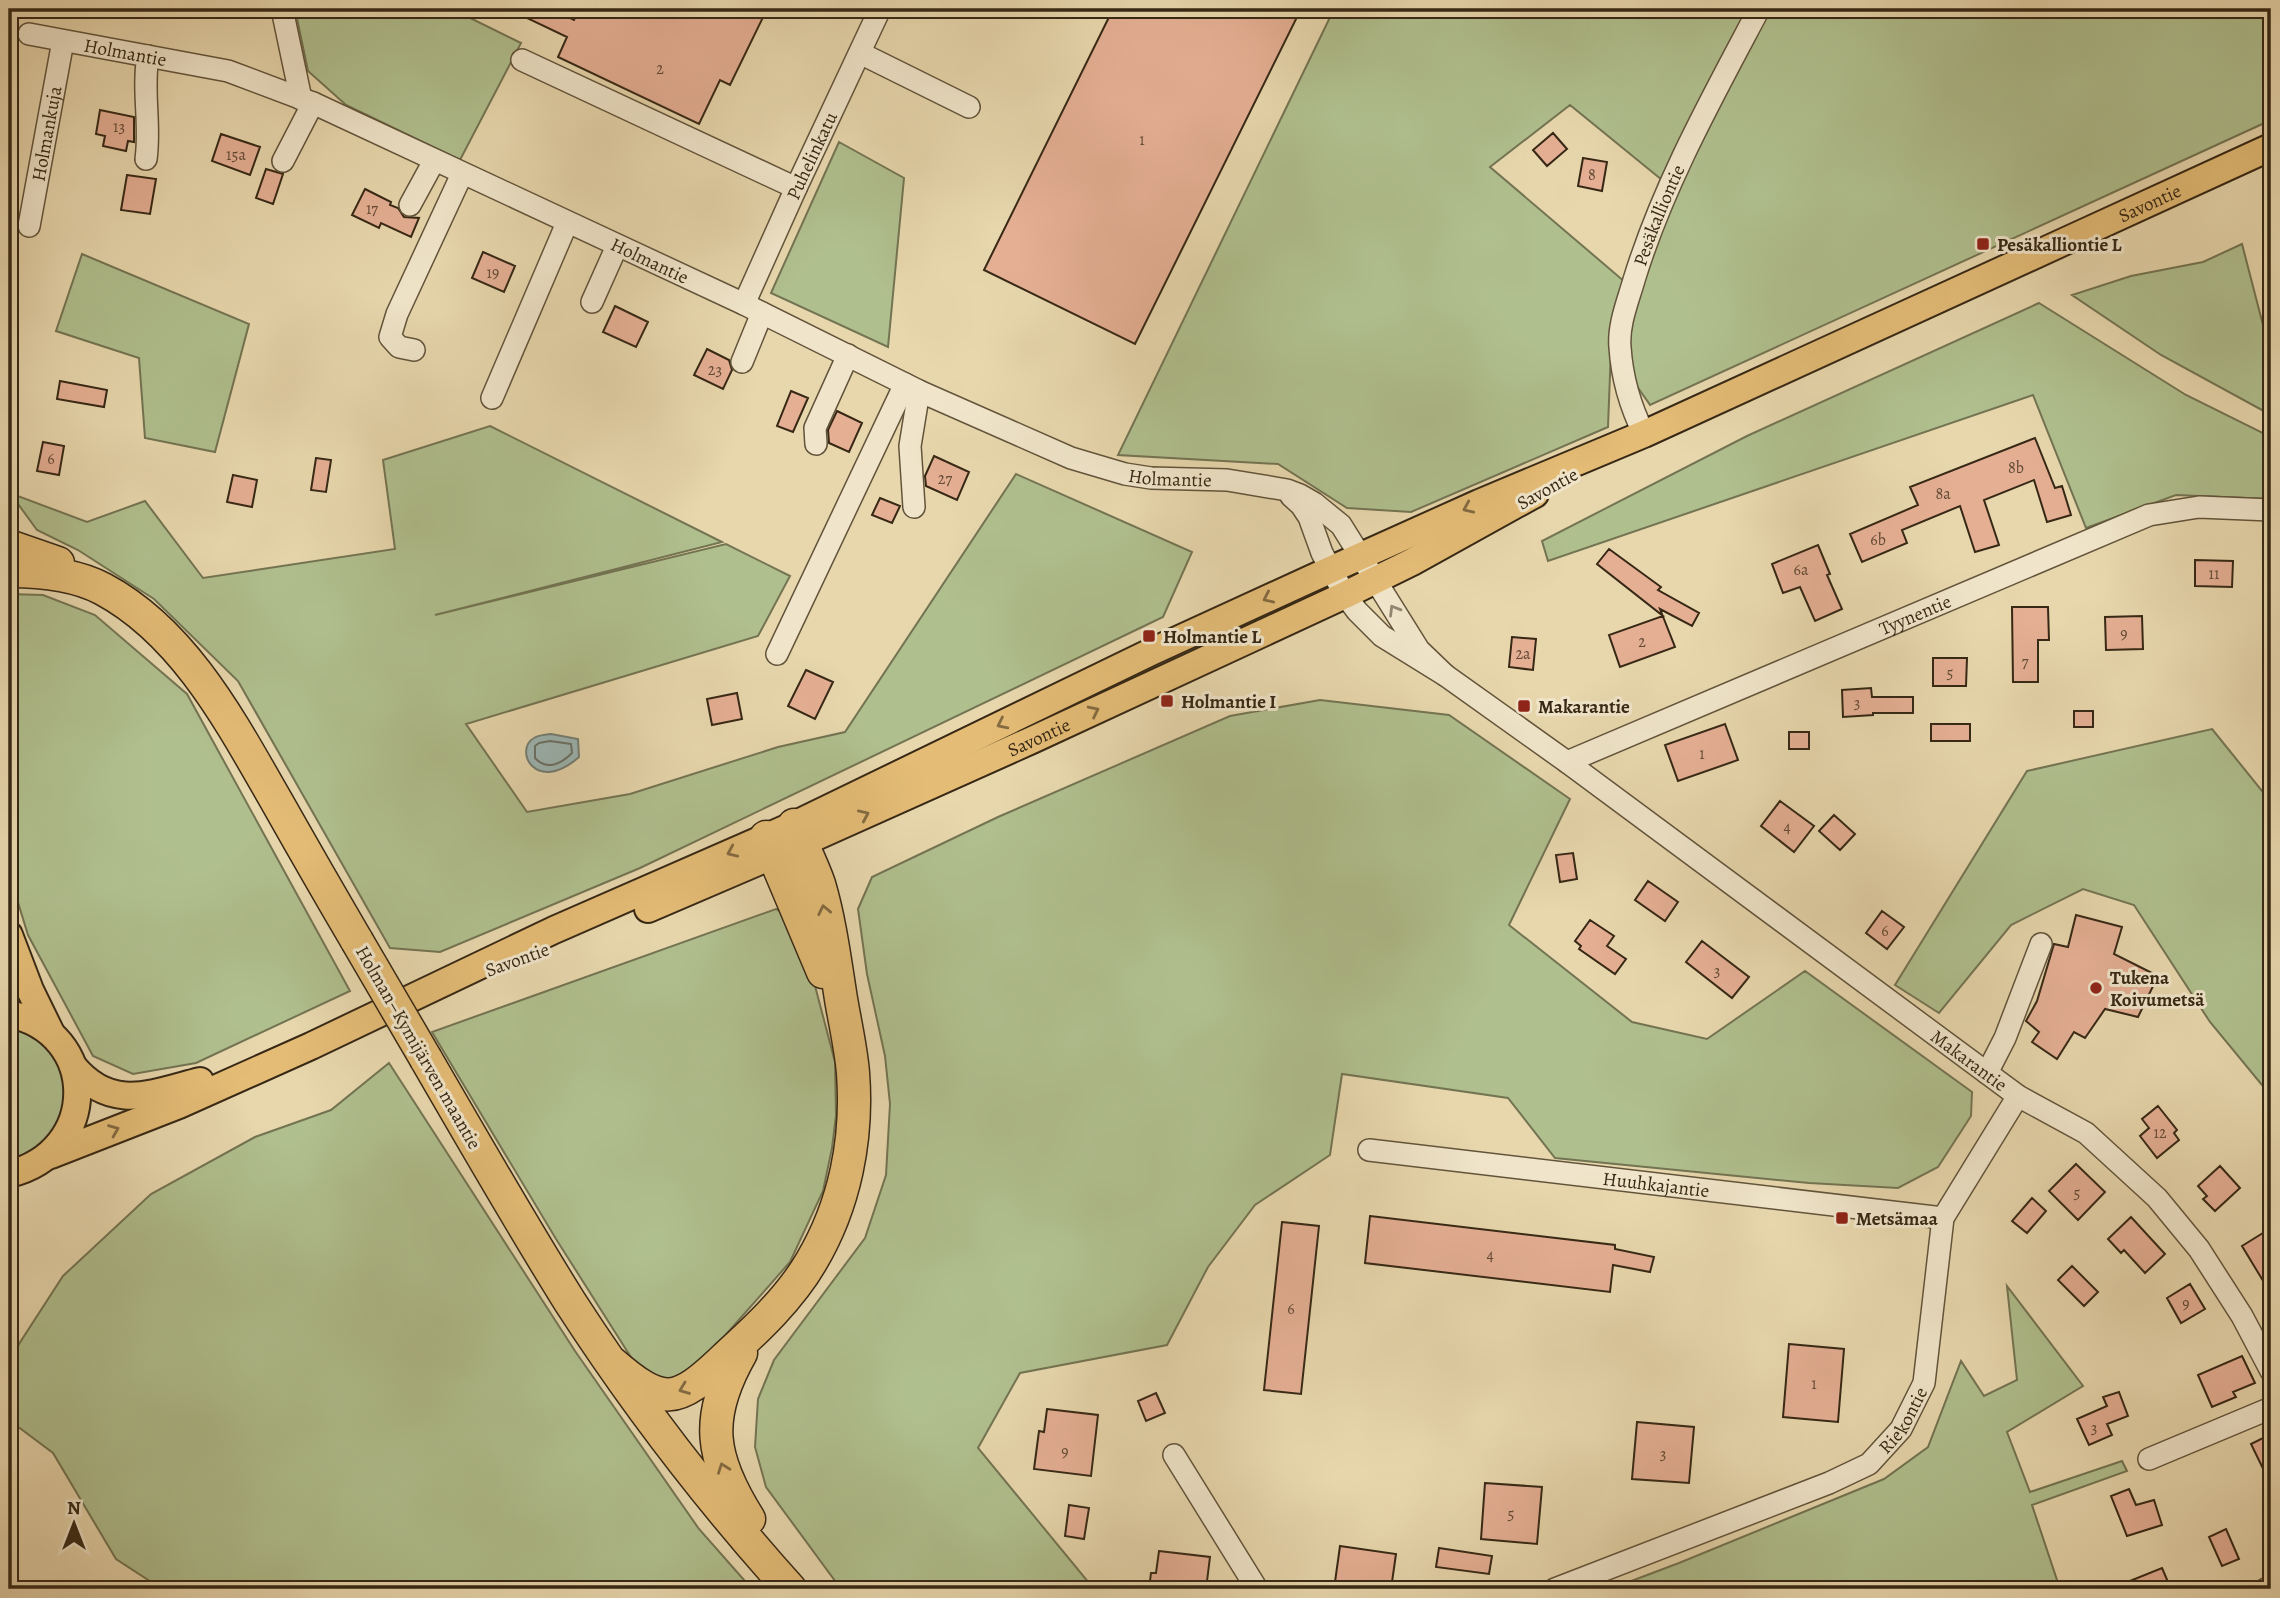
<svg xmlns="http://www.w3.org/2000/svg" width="2280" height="1598" font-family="Alegreya,serif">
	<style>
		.green { fill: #b0bf8e; stroke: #737452; stroke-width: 2 }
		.water { fill: #9cb7b5; stroke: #737e75; stroke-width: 2 }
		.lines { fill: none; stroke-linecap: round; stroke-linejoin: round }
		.shore { stroke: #697065; stroke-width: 2 }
		.building { fill: #e5af94; stroke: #362815; stroke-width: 2 }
		.minor-casing { stroke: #62543b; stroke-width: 24 }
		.major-casing { stroke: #362815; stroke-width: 30 }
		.highway-casing { stroke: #362815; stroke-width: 35 }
		.minor { stroke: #f0e5ca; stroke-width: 21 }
		.major { stroke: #e4bc76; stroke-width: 26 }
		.highway { stroke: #e4bc76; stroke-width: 32 }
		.highway-bridge-casing { stroke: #362815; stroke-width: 35; stroke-linecap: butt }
		.highway-bridge { stroke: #e4bc76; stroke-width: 32 }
		.oneway { stroke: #846b41 }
		.oneway2 { stroke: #938670 }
		.poi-dot { fill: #8f2418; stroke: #f0e5ca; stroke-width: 2.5 }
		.labels { text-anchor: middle; stroke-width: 6; stroke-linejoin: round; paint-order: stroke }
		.number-label { font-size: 16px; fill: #624a35 }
		.street-label { font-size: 19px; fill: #362815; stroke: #f0e5ca }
		.poi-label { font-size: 19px; font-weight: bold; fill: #362815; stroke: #f0e5ca; text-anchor: start }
	</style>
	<rect width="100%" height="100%" fill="#e8d7ad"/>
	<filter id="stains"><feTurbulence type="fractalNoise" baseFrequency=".00286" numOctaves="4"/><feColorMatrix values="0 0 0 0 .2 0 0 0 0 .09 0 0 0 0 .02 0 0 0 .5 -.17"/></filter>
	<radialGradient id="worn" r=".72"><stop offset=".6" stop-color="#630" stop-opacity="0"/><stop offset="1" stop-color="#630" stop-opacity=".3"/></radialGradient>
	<path class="green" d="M 295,9 L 452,9 L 521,43 L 460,160 L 346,105 L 308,71 Z
		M 1334,9 L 1750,9 L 1662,180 L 1570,105 L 1490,167 L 1625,282 L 1612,323 L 1608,427 L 1411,512 L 1347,508 L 1278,464 L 1118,455 Z
		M 1767,9 L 2271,9 L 2271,120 L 1650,405 C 1645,397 1636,387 1633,378 C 1607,300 1729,83 1767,9 Z
		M 839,142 L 904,178 L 888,347 L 771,293 Z
		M 2242,244 L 2271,356 L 2271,415 L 2161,355 L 2072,295 L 2131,276 L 2203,262 Z
		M 82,254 L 249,324 L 215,452 L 145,438 L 139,358 L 56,331 Z
		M 2039,303 L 2186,395 L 2271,437 L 2271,499 L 2176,495 L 2086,528 L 2033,395 L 1548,561 L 1542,541 L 1747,436 Z
		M 490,426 L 722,542 L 435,615 L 726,544 L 790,576 L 758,636 L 466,724 L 527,812 L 630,794 L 778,747 L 845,732 L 1016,474 L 1192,552 L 1163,617 L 640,868 L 440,952 L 390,948 L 238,681 L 154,599 L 78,550 L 37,530 L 10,493 L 87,522 L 145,501 L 203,578 L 395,549 L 383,460 Z
		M 9,594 L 43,595 L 95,615 L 187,694 L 350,991 L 196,1063 L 133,1074 L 93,1056 L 28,935 L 9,873 Z
		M 1320,700 L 1449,715 L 1570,799 L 1509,925 L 1632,1022 L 1707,1039 L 1805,971 L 1972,1092 L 1971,1116 L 1938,1167 L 1898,1188 L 1809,1183 L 1555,1158 L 1508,1098 L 1342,1074 L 1330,1155 L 1255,1205 L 1208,1267 L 1167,1345 L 1020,1373 L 978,1448 L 1094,1589 L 841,1589 L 766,1487 L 755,1447 L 758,1399 L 774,1360 L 865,1238 L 886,1175 L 890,1104 L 885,1056 L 867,974 L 858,909 L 872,877 L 998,817 L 1230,716 Z
		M 2212,729 L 2271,802 L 2271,1096 L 2210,1022 L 2134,905 L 2083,889 L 2011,925 L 1939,1013 L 1895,985 L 2027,771 Z
		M 776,909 L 782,912 L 814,982 L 835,1062 L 836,1115 L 832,1148 L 823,1191 L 790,1262 L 698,1366 L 681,1380 L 661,1382 L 634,1362 L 556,1239 L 432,1032 Z
		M 9,1029 C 31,1030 61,1050 65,1074 C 66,1086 66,1102 65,1113 C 64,1120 41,1148 35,1152 C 27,1156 17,1159 9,1159 Z
		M 389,1063 L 575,1351 L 699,1529 L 752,1589 L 162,1589 L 116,1559 L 53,1453 L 9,1420 L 9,1373 L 19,1344 L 63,1276 L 151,1194 L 255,1137 L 331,1110 Z
		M 2007,1286 L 2083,1386 L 2007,1432 L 2030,1492 L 2122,1461 L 2127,1471 L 2032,1505 L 2060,1589 L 1610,1589 L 1679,1563 L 1884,1479 L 1928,1447 L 1961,1361 L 1984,1396 L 2017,1380 Z"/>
	<path class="water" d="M 551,734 L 578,739 L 579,757 C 536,795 513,750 534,738 C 539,735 545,735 551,734 Z"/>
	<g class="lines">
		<path class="shore" d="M 550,741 L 571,744 L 572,753 C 561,764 547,771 535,758 L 535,746 L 539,743 Z"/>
	</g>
	<path class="building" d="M 508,9 L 551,9 L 574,20 L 579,9 L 767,9 L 730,85 L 720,80 L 699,124 L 558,57 L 567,37 Z
		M 1113,9 L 1301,9 L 1135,344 L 984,270 Z
		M 100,110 L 134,117 L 134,142 L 128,141 L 126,151 L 103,146 L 105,136 L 96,134 Z
		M 1553,133 L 1567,149 L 1547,166 L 1533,150 Z
		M 221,134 L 260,147 L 250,175 L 212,161 Z
		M 1583,158 L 1607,162 L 1602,191 L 1578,186 Z
		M 266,169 L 283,174 L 273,204 L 256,198 Z
		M 127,175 L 156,179 L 150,214 L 121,210 Z
		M 365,189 L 391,202 L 390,205 L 398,208 L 404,217 L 419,218 L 411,237 L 381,223 L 379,228 L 352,215 Z
		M 483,252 L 515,266 L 504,292 L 472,278 Z
		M 615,306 L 648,322 L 636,347 L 603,332 Z
		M 707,349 L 729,360 L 732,370 L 723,389 L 694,375 Z
		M 60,381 L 107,390 L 104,407 L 57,399 Z
		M 791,391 L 808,398 L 793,432 L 777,426 Z
		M 837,411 L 862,423 L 849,452 L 829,443 L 828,430 Z
		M 2035,438 L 2055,488 L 2062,486 L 2071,515 L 2047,522 L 2034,480 L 1984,500 L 1999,545 L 1975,552 L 1960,506 L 1902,530 L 1907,543 L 1862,562 L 1850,534 L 1918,505 L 1910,487 Z
		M 43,442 L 64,446 L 59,475 L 37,471 Z
		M 934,456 L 969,472 L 957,500 L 926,486 L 925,476 Z
		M 316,458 L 331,460 L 326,492 L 311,490 Z
		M 233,475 L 257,480 L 252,507 L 227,502 Z
		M 880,498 L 900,506 L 892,523 L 872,515 Z
		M 1818,545 L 1830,574 L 1827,575 L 1842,609 L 1815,621 L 1800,587 L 1783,593 L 1772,564 Z
		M 1609,549 L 1661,587 L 1658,590 L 1699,613 L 1692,626 L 1660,609 L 1675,647 L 1620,667 L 1609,635 L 1663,616 L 1597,564 Z
		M 2195,560 L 2233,561 L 2232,587 L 2195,586 Z
		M 2012,607 L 2048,607 L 2049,640 L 2038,640 L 2038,682 L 2013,682 Z
		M 2142,616 L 2143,649 L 2106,650 L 2105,617 Z
		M 1512,637 L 1536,639 L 1533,670 L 1509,667 Z
		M 1933,658 L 1967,658 L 1966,686 L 1933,686 Z
		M 806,670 L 833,682 L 815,719 L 788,706 Z
		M 1871,688 L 1872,697 L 1913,697 L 1913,713 L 1873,713 L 1873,715 L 1843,717 L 1842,690 Z
		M 737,693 L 742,719 L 712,725 L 707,699 Z
		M 2074,711 L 2093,711 L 2093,727 L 2074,727 Z
		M 1725,724 L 1738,760 L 1678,781 L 1665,745 Z
		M 1931,724 L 1970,724 L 1970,741 L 1931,741 Z
		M 1789,732 L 1809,732 L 1809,749 L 1789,749 Z
		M 1780,801 L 1814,826 L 1794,852 L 1761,826 Z
		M 1834,815 L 1855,834 L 1840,850 L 1819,831 Z
		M 1573,853 L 1577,879 L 1560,882 L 1556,855 Z
		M 1648,881 L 1678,902 L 1665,921 L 1635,900 Z
		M 1882,911 L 1904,927 L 1887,949 L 1866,933 Z
		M 2076,915 L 2122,927 L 2114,954 L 2158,976 L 2138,1017 L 2105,1009 L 2085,1038 L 2074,1032 L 2057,1059 L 2032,1042 L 2039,1032 L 2026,1021 L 2037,1001 L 2054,944 L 2068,947 Z
		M 1590,920 L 1614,936 L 1607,946 L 1626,959 L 1615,974 L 1579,949 L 1581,946 L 1575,941 Z
		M 1702,941 L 1749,977 L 1732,998 L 1686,962 Z
		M 2158,1106 L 2177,1130 L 2174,1133 L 2179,1140 L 2157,1158 L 2140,1136 L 2149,1128 L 2142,1119 Z
		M 2076,1164 L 2105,1192 L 2078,1220 L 2049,1191 Z
		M 2220,1166 L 2240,1188 L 2215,1211 L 2203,1199 L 2207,1196 L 2198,1186 Z
		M 2032,1198 L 2046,1211 L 2027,1233 L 2012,1221 Z
		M 1370,1216 L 1615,1245 L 1615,1249 L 1654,1257 L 1650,1272 L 1613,1265 L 1610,1292 L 1365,1263 Z
		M 2131,1217 L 2165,1254 L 2145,1273 L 2124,1250 L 2121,1253 L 2108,1239 Z
		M 1282,1222 L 1319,1226 L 1301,1394 L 1264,1390 Z
		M 2271,1228 L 2271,1294 L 2242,1246 Z
		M 2072,1266 L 2098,1292 L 2084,1306 L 2058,1280 Z
		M 2190,1284 L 2205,1309 L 2181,1323 L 2167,1298 Z
		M 1789,1344 L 1844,1349 L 1838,1422 L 1783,1417 Z
		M 2242,1356 L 2255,1383 L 2233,1392 L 2236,1397 L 2212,1407 L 2198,1375 Z
		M 2119,1392 L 2128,1416 L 2107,1424 L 2112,1435 L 2089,1445 L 2077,1419 L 2107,1406 L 2103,1397 Z
		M 1156,1393 L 1165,1413 L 1146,1421 L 1138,1401 Z
		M 1047,1409 L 1098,1415 L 1091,1476 L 1034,1469 L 1039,1431 L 1044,1432 Z
		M 1637,1422 L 1694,1427 L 1689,1483 L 1632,1479 Z
		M 2271,1434 L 2271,1485 L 2251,1444 Z
		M 1485,1483 L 1542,1487 L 1537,1544 L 1481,1539 Z
		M 2129,1489 L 2136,1505 L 2154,1500 L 2162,1525 L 2127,1536 L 2111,1496 Z
		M 1069,1505 L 1089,1508 L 1084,1539 L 1065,1536 Z
		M 2226,1529 L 2239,1559 L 2222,1566 L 2209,1537 Z
		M 1340,1546 L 1396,1554 L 1391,1589 L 1334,1589 Z
		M 1439,1548 L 1492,1556 L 1489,1574 L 1436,1567 Z
		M 1159,1551 L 1210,1557 L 1206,1589 L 1149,1589 L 1151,1573 L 1156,1573 Z
		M 2162,1568 L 2171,1589 L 2110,1589 Z"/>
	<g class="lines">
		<defs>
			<g id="minor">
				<path d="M 282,9 L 301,99"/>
				<path id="s1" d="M 29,34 L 228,71 L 313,103 L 744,304 L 919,391 L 1071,458 L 1125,474 L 1151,478 L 1227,480 L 1287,490 L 1300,495 L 1314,503 L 1341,525 L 1419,650 L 1445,675"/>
				<path d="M 860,53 L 969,107"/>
				<path d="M 522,60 L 796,188"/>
				<path d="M 146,159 C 151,125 142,91 148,56"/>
				<path d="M 283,161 L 313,103"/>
				<path d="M 410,205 L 434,161"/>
				<path id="s2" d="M 29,226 L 63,41"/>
				<path d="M 592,302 L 617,246"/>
				<path id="s3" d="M 744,304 L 796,188 L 880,9"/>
				<path d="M 414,350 L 399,347 L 390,337 L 397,314 L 462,174"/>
				<path d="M 742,362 L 762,313"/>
				<path d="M 492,398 L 567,223"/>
				<path id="s4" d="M 1644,434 C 1630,406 1622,379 1620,347 C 1618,325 1628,301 1634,280 C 1663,185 1713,96 1759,9"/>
				<path d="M 816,444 L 815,428 L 848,355"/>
				<path id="s5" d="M 1291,496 L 1301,505 L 1309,517 L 1322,553 L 1345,595 L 1357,611 L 1382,636 L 1445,675 L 1567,762 L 2018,1096 L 2086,1133 L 2157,1198 L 2199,1249 L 2242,1316 L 2271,1371"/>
				<path d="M 914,507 L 910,446 L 919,391"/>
				<path d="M 777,654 L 905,384"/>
				<path id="s6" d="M 1567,762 L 2149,515 L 2199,507 L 2271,510"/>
				<path d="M 1987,1073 L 2005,1038 L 2041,944"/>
				<path id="s7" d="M 1369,1150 L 1943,1218"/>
				<path d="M 1174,1455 L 1257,1589"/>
				<path d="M 2149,1459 L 2271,1408"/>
				<path id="s8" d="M 1555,1589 L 1829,1483 L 1869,1464 L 1901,1429 L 1924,1383 L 1943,1218 L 2018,1096"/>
				<path d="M 2266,1589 L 2271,1587"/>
			</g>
			<g id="major">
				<path id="s9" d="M 648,909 L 802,843 L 1032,740 L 1345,595 L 1412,562 L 1535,494"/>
				<path d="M 9,935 L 30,990 L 51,1033"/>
				<path d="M 9,1014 C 100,1032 100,1152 9,1174"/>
				<path d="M 73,1066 C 111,1112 150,1094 200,1081"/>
				<path id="s10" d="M 51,1155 L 179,1105 L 311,1046 L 554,930 L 794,825 L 1151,652 L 1330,570 L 1479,503 L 1644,434 L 2271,147"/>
			</g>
			<path id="highway" d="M 9,546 L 58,563
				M 9,571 C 39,571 75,574 103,589 C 185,633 232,724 277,802 C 303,848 330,895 357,941
				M 766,837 L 823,972
				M 426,1059 C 473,1140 520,1222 570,1302 C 634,1401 711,1501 790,1589
				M 741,1353 C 704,1418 710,1457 749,1519
				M 611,1362 C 663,1407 676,1405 726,1357 C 757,1329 790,1298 811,1262 C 845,1205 858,1139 853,1073 C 851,1048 845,1023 841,999 C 835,961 830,921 819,884 C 812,864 802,845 794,825"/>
		</defs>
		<use href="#minor" class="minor-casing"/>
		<use href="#major" class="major-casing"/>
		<use href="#highway" class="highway-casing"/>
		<use href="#minor" class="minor"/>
		<use href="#major" class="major"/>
		<use href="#highway" class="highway"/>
		<defs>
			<path id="highway-bridge" d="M 357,941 L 426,1059"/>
		</defs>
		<use href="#highway-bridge" class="highway-bridge-casing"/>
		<use href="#highway-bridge" class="highway-bridge"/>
	</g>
	<defs><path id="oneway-chevron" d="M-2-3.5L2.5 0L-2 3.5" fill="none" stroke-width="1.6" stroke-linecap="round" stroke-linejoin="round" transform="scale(1.75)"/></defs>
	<g class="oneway">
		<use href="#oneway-chevron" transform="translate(1468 508) rotate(156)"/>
		<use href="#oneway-chevron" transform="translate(1268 598) rotate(155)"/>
		<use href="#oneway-chevron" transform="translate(1094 711) rotate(-26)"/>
		<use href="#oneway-chevron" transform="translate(1002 724) rotate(154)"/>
		<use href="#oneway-chevron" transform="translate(864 815) rotate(-24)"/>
		<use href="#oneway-chevron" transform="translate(732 852) rotate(156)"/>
		<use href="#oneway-chevron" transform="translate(824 910) rotate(-102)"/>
		<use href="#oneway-chevron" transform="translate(114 1130) rotate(-22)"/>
		<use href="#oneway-chevron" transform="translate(684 1389) rotate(159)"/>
		<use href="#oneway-chevron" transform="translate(723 1468) rotate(-110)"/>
	</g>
	<use class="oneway2" href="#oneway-chevron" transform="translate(1394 610) rotate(-121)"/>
	<g class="poi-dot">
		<rect x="1976" y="237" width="14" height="14" rx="3.5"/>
		<rect x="1142" y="629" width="14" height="14" rx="3.5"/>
		<rect x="1160" y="694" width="14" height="14" rx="3.5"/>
		<rect x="1517" y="699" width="14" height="14" rx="3.5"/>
		<circle cx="2096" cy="988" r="7"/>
		<rect x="1835" y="1211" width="14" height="14" rx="3.5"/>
	</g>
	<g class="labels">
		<g class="number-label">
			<text x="660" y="74">2</text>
			<text x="119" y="132">13</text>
			<text x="1142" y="145">1</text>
			<text x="236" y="160">15a</text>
			<text x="1592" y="180">8</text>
			<text x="372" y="214">17</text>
			<text x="493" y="278">19</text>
			<text x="715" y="375">23</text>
			<text x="51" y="464">6</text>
			<text x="2016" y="473">8b</text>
			<text x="945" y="484">27</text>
			<text x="1943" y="499">8a</text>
			<text x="1878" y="545">6b</text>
			<text x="1801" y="575">6a</text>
			<text x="2214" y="579">11</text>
			<text x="2124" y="639">9</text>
			<text x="1642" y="647">2</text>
			<text x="1523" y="659">2a</text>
			<text x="2025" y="667">7</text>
			<text x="1950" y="678">5</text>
			<text x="1857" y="708">3</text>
			<text x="1702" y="759">1</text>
			<text x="1787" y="832">4</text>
			<text x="1885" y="936">6</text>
			<text x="1717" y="976">3</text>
			<text x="2160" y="1138">12</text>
			<text x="2077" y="1198">5</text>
			<text x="1490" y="1260">4</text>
			<text x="2186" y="1309">9</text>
			<text x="1291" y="1314">6</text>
			<text x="1814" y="1389">1</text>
			<text x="2094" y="1433">3</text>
			<text x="1065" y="1457">9</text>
			<text x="1663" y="1459">3</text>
			<text x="1511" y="1519">5</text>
		</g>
		<g class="street-label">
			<text dy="7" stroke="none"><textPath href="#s1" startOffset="98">Holmantie</textPath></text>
			<text dy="7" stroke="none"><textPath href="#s2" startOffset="94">Holmankuja</textPath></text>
			<text dy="7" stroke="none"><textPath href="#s3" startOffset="163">Puhelinkatu</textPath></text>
			<text dy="7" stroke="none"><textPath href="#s10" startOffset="2305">Savontie</textPath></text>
			<text dy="7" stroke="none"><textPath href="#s4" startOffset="229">Pesäkalliontie</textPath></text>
			<text dy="7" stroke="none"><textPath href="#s1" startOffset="665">Holmantie</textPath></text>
			<text dy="7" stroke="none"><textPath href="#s1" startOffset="1232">Holmantie</textPath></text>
			<text transform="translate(1547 488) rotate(-29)" y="7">Savontie</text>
			<text dy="7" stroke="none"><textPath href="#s6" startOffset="378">Tyynentie</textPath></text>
			<text dy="7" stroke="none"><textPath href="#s9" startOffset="427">Savontie</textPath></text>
			<text transform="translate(517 959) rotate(-20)" y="7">Savontie</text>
			<text transform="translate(419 1047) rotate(60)" y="7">Holman–Kymijärven maantie</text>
			<text dy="7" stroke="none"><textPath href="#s5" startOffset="894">Makarantie</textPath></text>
			<text dy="7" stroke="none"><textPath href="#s7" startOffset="289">Huuhkajantie</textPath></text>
			<text dy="7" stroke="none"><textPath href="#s8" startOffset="394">Riekontie</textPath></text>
		</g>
		<g class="poi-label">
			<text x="1997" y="251">Pesäkalliontie L</text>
			<text x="1163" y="643">Holmantie L</text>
			<text x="1181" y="708">Holmantie I</text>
			<text x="1538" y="713">Makarantie</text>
			<text x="2110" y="984">Tukena<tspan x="2110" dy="22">Koivumetsä</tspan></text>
			<text x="1856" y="1225">Metsämaa</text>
		</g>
	</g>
	<rect width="2280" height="1598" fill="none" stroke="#e8d7ad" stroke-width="35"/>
	<rect x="10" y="10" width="2259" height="1577" fill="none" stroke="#362815" stroke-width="3.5"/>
	<rect x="18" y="18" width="2245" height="1563" fill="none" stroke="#362815" stroke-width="2"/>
	<g transform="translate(74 1524)" stroke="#f0e5ca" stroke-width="5" paint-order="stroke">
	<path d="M0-5L12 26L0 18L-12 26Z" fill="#362815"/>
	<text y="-10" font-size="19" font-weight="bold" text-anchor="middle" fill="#362815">N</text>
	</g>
	<rect width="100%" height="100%" filter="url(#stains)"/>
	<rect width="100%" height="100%" fill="url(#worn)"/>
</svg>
